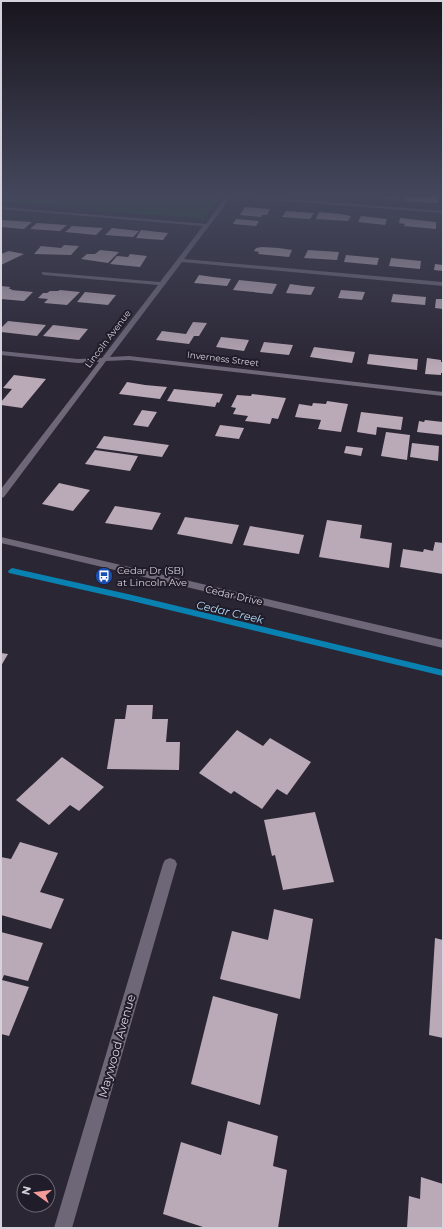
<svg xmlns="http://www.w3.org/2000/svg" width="444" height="1229" font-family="Montserrat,sans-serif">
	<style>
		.green { fill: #155324 }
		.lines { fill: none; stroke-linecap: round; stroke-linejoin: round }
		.stream { fill: #0982b2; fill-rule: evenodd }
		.building { fill: #baa9b6 }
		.street { fill: #6d6778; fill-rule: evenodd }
		.secondary { fill: #6d6778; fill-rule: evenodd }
		.labels { text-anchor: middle; stroke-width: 4; stroke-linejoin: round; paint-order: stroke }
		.far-street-label { font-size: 9px; fill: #d6d2dc; stroke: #211c2a }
		.poi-label { font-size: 10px; fill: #d6d2dc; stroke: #211c2a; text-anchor: start }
		.street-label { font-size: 10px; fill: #d6d2dc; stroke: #211c2a }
		.water-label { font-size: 11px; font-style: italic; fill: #b1ddf8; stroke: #211c2a }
		.near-street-label { font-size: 12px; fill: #d6d2dc; stroke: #211c2a }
	</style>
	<rect width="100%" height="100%" fill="#2b2634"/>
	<path class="green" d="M 1,197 L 221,197 L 204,218 L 94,211 L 83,208 L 1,202 Z"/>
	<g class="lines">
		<path class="stream" d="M 12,568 L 132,595 L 443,670 L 443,676 L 132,601 L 9,573 L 8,571 Z"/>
	</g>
	<path class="building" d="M 376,197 L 399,197 L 398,200 Z
		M 406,197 L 438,197 L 437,203 L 405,201 Z
		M 245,207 L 270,209 L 267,215 L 262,215 L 261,217 L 240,215 Z
		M 286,211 L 314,213 L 310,219 L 282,217 Z
		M 319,212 L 340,214 L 351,216 L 348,221 L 316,219 Z
		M 361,216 L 387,219 L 385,225 L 358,222 Z
		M 400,218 L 436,222 L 436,229 L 404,226 L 405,224 L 399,223 Z
		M 236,219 L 259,221 L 256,226 L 233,224 Z
		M 3,220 L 32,222 L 24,229 L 1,227 L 1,222 Z
		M 37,223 L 67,225 L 60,231 L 30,229 Z
		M 72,226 L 103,228 L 96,235 L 65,232 Z
		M 112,228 L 139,231 L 133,237 L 105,235 Z
		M 141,230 L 168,233 L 163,240 L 136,238 Z
		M 64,245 L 79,246 L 71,255 L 34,254 L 41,246 L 61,248 Z
		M 262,247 L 279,248 L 292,250 L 289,257 L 258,254 L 259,252 L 254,251 L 256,248 Z
		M 100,250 L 119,252 L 108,263 L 81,259 L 87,254 L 95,254 Z
		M 308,250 L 339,252 L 337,260 L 304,258 Z
		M 9,251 L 24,254 L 1,265 L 1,254 Z
		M 130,254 L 147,256 L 140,267 L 110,264 L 117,256 L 128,257 Z
		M 346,255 L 379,258 L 377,265 L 344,262 Z
		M 391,258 L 421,261 L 420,269 L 389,266 Z
		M 435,264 L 443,265 L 443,271 L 434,270 Z
		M 199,275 L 213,277 L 231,279 L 227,286 L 194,283 Z
		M 239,280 L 277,284 L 272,294 L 233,290 Z
		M 290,284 L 304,286 L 315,287 L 311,295 L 286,293 Z
		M 1,286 L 10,287 L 9,289 L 12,289 L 11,290 L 33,292 L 24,301 L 1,299 Z
		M 60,290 L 80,292 L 67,305 L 44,303 L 48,299 L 38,298 L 43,293 L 47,293 L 50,291 L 58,291 Z
		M 341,290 L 365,292 L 362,300 L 338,298 Z
		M 85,292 L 116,295 L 108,305 L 77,302 Z
		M 393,294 L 426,297 L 425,305 L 391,302 Z
		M 436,299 L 443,299 L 443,309 L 435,308 Z
		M 8,321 L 46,325 L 37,336 L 1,332 L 1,328 Z
		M 193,322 L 207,323 L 199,336 L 194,336 L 189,344 L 156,340 L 162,331 L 186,334 Z
		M 53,325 L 88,329 L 79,340 L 43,336 Z
		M 221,337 L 249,340 L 244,351 L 216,347 Z
		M 264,342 L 293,345 L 289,355 L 260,352 Z
		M 314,347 L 355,352 L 352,363 L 310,357 Z
		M 369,354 L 418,359 L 417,370 L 367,364 Z
		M 427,358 L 441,360 L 441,362 L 443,362 L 443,373 L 441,373 L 441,375 L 425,374 Z
		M 14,375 L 46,379 L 22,408 L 1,405 L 1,402 L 12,389 L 3,388 Z
		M 127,382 L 145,385 L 167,387 L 160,399 L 119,394 Z
		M 174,389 L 203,392 L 223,394 L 219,403 L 217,402 L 215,407 L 167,401 Z
		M 252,394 L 286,398 L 278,419 L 272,418 L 270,424 L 245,421 L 248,416 L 233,414 L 236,408 L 231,407 L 237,395 L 251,396 Z
		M 327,401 L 348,404 L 341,432 L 318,429 L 321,420 L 295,417 L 299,404 L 312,406 L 313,403 L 326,404 Z
		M 142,410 L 157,412 L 148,427 L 133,425 Z
		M 361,412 L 403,417 L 401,430 L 377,427 L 376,435 L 357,432 Z
		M 425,420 L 443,422 L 443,435 L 417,432 L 419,421 L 424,422 Z
		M 220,425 L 244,428 L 239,439 L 215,436 Z
		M 386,432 L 410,435 L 407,460 L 381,456 Z
		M 104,436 L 169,445 L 162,457 L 96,448 Z
		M 412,443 L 439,446 L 438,461 L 410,457 Z
		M 346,446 L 363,448 L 361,456 L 344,453 Z
		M 95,450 L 138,456 L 130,471 L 85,464 Z
		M 59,483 L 90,490 L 73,511 L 42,504 Z
		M 115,506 L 161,513 L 152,530 L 105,523 Z
		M 185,517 L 239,525 L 232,544 L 177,534 Z
		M 327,520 L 362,525 L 360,538 L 392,543 L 389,568 L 319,557 Z
		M 250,526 L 304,535 L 299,554 L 243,545 Z
		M 435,542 L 443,543 L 443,574 L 400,567 L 403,549 L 423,552 L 424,549 L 433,551 Z
		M 1,653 L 8,654 L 1,666 Z
		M 127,705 L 153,705 L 152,719 L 168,719 L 166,742 L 180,742 L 179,770 L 107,769 L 115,719 L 125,719 Z
		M 237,730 L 263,746 L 270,738 L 311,762 L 287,795 L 277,789 L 262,809 L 234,791 L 231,794 L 199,773 Z
		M 62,757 L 104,787 L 79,811 L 70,805 L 49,825 L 16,800 Z
		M 315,812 L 334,882 L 283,890 L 275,855 L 272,856 L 264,820 Z
		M 20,842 L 58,853 L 40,892 L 64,899 L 51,929 L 1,915 L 1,857 L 11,859 Z
		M 274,909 L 313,919 L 300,999 L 220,979 L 232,931 L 268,940 Z
		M 1,932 L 43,943 L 28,981 L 4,975 L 2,980 L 29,987 L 9,1036 L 1,1034 Z
		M 435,938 L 443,940 L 443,1038 L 429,1035 Z
		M 213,996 L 278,1014 L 260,1105 L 191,1084 Z
		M 228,1121 L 278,1136 L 273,1166 L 287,1170 L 278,1228 L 206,1228 L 163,1214 L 181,1142 L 221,1155 Z
		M 421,1177 L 443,1184 L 443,1228 L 407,1228 L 409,1196 L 420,1199 Z"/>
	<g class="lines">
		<path class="street" d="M 235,197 L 265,197 L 443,211 L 443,213 L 239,198 L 228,201 L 184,259 L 443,282 L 443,286 L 182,262 L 110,357 L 129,356 L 443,392 L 443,396 L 129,360 L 106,361 L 4,497 L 1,498 L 1,489 L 99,362 L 78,363 L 1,355 L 1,351 L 78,359 L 102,358 L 158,285 L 44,275 L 42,274 L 42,272 L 160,282 L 203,226 L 1,209 L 1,207 L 206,224 L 224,199 Z
			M 170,858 L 175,860 L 177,864 L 72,1228 L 54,1228 L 163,864 L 165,860 Z"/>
		<path class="secondary" d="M 1,537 L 443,640 L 443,648 L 1,543 Z"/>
	</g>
	<linearGradient id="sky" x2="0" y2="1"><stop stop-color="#18151d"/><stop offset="0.53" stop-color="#44475c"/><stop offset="1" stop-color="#44475c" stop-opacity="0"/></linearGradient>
	<rect width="444" height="369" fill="url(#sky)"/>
	<defs>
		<symbol id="bus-disc" viewBox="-11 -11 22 22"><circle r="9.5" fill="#1a4fb4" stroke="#211c2a"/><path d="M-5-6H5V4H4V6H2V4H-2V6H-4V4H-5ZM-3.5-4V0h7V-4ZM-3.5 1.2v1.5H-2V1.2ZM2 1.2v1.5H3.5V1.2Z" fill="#fff"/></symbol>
	</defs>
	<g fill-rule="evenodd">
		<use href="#bus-disc" x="94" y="566" width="20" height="20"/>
	</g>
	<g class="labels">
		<g class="far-street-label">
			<text transform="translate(108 339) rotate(-53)" y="3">Lincoln Avenue</text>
			<text transform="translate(223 359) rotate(7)" y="3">Inverness Street</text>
		</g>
		<g class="poi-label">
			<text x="117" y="574">Cedar Dr (SB)<tspan x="117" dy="12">at Lincoln Ave</tspan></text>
		</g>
		<g class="street-label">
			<text transform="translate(234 595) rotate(13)" y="4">Cedar Drive</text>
		</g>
		<g class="water-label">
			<text transform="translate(230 612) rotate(13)" y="4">Cedar Creek</text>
		</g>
		<g class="near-street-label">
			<text transform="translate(117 1046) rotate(-74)" y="4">Maywood Avenue</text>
		</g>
	</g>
	<rect width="444" height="1229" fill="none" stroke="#d6d2dc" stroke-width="4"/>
	<g transform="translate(36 1193) rotate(284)"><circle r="19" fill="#211c2a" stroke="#696571"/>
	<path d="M0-3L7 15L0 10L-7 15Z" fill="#f59b9a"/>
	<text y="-6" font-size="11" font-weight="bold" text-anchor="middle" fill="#d6d2dc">N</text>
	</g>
</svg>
